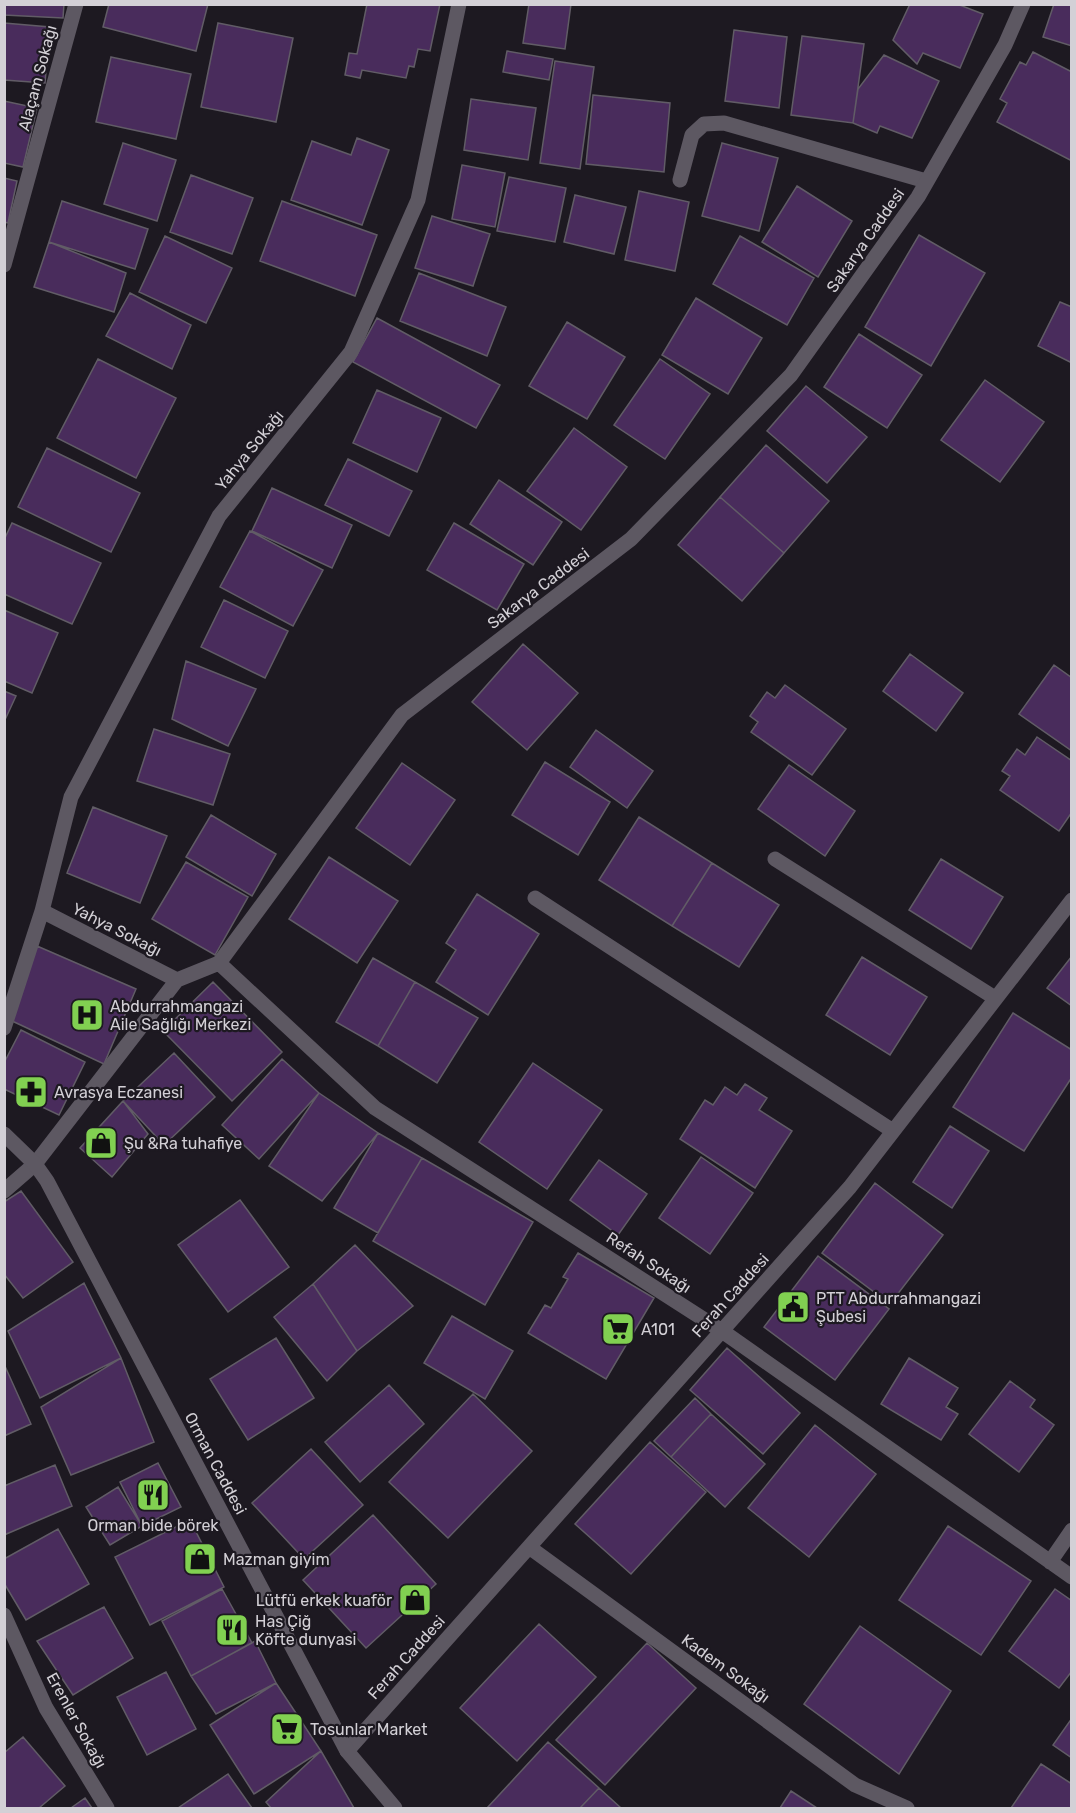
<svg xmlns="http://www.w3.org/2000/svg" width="1076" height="1813" font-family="Rubik,sans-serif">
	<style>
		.building { fill: #492c5c; stroke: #615c66; stroke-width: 1.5 }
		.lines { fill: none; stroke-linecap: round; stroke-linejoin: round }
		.service { stroke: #5d5862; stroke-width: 15 }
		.minor { stroke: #5d5862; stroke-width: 15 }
		.tertiary { stroke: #5d5862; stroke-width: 15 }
		.labels { text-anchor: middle; stroke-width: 4.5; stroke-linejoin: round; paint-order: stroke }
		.street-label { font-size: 16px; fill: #d3d0d6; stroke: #1d1921 }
		.poi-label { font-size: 16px; fill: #d3d0d6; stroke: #1d1921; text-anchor: start }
	</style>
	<rect width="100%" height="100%" fill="#1d1921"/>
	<path class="building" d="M 4,4 L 64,4 L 63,18 L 4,15 Z
		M 109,4 L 208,4 L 196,51 L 103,27 Z
		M 367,4 L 440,4 L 430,51 L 418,49 L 414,67 L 409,66 L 406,78 L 362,70 L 360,78 L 345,75 L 349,53 L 357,54 Z
		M 529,4 L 571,4 L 565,49 L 523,43 Z
		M 910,4 L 957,4 L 983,14 L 960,68 L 923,53 L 917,64 L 893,40 Z
		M 1054,4 L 1072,4 L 1072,46 L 1043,37 Z
		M 4,23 L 50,27 L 45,83 L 4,80 Z
		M 218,23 L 293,38 L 276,122 L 201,107 Z
		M 734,30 L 787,37 L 779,108 L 725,101 Z
		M 802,36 L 864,44 L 853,123 L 791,115 Z
		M 507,51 L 553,59 L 549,80 L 503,72 Z
		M 1033,52 L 1072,72 L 1072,161 L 997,122 L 1007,103 L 1000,99 L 1020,62 L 1026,65 Z
		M 884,55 L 939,81 L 912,138 L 880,126 L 877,133 L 853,123 L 858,89 Z
		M 111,57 L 191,74 L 176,139 L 96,122 Z
		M 555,61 L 594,67 L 580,169 L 540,163 Z
		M 593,95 L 670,103 L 664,172 L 586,164 Z
		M 471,99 L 536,108 L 528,160 L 464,150 Z
		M 4,101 L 37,108 L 23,167 L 4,163 Z
		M 357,138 L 389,150 L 362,225 L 291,200 L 312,141 L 351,155 Z
		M 123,143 L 176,160 L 157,221 L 104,204 Z
		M 722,143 L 778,158 L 759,231 L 702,216 Z
		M 462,165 L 505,173 L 495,227 L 452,219 Z
		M 191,175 L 253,198 L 232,254 L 170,232 Z
		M 509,177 L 566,188 L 555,242 L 497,231 Z
		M 4,178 L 17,181 L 8,223 L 4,222 Z
		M 797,186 L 852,221 L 818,277 L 762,242 Z
		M 639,191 L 689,202 L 675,271 L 625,260 Z
		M 575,195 L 626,207 L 614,254 L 564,242 Z
		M 62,201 L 148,229 L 135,269 L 49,242 Z
		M 282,201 L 377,235 L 355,296 L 260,261 Z
		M 432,216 L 490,234 L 473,286 L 415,268 Z
		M 919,235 L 985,273 L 931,366 L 865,327 Z
		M 165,236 L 232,268 L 206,323 L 139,292 Z
		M 740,236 L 814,278 L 787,325 L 713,284 Z
		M 49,242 L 126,273 L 114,312 L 34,287 Z
		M 419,273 L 506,307 L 487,356 L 400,321 Z
		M 130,293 L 191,325 L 172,369 L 106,336 Z
		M 696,298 L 762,338 L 728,394 L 662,355 Z
		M 1060,302 L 1072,307 L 1072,363 L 1038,346 Z
		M 377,318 L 500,385 L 476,428 L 353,362 Z
		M 567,322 L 625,357 L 587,419 L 529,386 Z
		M 859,334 L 922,375 L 887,428 L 824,387 Z
		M 98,359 L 176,398 L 136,478 L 57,438 Z
		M 660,359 L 710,394 L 665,459 L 614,425 Z
		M 985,380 L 1044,422 L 1000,482 L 941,440 Z
		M 806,386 L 867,437 L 827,483 L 767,431 Z
		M 377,390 L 441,418 L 417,472 L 353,443 Z
		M 574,428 L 627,467 L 581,530 L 527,491 Z
		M 766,445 L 829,501 L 784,553 L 720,497 Z
		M 47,448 L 140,493 L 111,552 L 18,507 Z
		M 348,459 L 412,491 L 389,536 L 325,505 Z
		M 499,480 L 562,522 L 533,565 L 470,524 Z
		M 272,488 L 352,525 L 332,568 L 252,531 Z
		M 720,497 L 784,553 L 742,601 L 678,545 Z
		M 12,523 L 101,563 L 72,624 L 4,594 L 4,540 Z
		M 454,523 L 524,564 L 497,610 L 427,570 Z
		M 250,531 L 323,570 L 293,626 L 220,587 Z
		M 224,600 L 288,631 L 265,678 L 201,647 Z
		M 4,610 L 58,633 L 32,693 L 4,681 Z
		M 523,644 L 578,693 L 527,750 L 472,702 Z
		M 910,654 L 963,693 L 936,731 L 883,691 Z
		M 186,661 L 256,689 L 228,746 L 172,719 Z
		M 1054,665 L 1072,678 L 1072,751 L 1019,714 Z
		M 785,685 L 846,729 L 812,775 L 751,732 L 758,722 L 750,716 L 767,692 L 775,698 Z
		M 4,691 L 16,696 L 4,722 Z
		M 154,729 L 230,754 L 213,805 L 137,781 Z
		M 596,730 L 653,771 L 627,808 L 570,767 Z
		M 1037,737 L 1072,761 L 1072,812 L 1059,831 L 1000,790 L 1010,776 L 1002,771 L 1017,749 L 1025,755 Z
		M 545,762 L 610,802 L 578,855 L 512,815 Z
		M 402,763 L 455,800 L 410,865 L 356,828 Z
		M 789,765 L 855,811 L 825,856 L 758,809 Z
		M 93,807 L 167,836 L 140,903 L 67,873 Z
		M 211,815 L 276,854 L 252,896 L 186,857 Z
		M 639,817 L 712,863 L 672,926 L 599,880 Z
		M 329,857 L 398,901 L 357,963 L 289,919 Z
		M 941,859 L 1003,897 L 971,949 L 909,910 Z
		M 186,862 L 248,897 L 215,955 L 152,919 Z
		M 712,863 L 779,905 L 739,967 L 672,926 Z
		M 477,894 L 539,934 L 488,1015 L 436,982 L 456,950 L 446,943 Z
		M 37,946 L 136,989 L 104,1064 L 10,1020 Z
		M 1072,956 L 1072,1006 L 1047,988 Z
		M 862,957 L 927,997 L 890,1055 L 826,1015 Z
		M 373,958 L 415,982 L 378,1046 L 336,1022 Z
		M 213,982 L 282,1052 L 232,1101 L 163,1031 Z
		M 415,982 L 478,1018 L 437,1083 L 378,1046 Z
		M 1013,1013 L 1072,1050 L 1072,1077 L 1024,1151 L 953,1107 Z
		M 21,1030 L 85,1062 L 59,1115 L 4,1089 L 4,1063 Z
		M 174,1053 L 215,1097 L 164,1145 L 123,1101 Z
		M 282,1059 L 319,1093 L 259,1159 L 222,1125 Z
		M 533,1063 L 602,1110 L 547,1189 L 479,1142 Z
		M 745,1084 L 767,1098 L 759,1110 L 792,1131 L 755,1188 L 680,1139 L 705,1100 L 713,1105 L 725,1087 L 737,1095 Z
		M 319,1093 L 378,1133 L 322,1201 L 269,1166 Z
		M 123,1101 L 148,1134 L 112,1177 L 80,1148 Z
		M 950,1126 L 989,1151 L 952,1208 L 913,1182 Z
		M 378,1133 L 422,1158 L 378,1233 L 334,1208 Z
		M 701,1157 L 753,1193 L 710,1254 L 659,1218 Z
		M 422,1158 L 533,1222 L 485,1305 L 373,1241 Z
		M 599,1160 L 647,1194 L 618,1235 L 570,1200 Z
		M 875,1183 L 943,1235 L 890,1304 L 822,1253 Z
		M 21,1191 L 73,1262 L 23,1298 L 4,1274 L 4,1202 Z
		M 240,1200 L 289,1267 L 228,1312 L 178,1245 Z
		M 355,1245 L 413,1306 L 357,1351 L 313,1284 Z
		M 578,1253 L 654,1298 L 606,1379 L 528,1333 L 545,1305 L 551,1308 L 568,1279 L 563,1277 Z
		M 818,1256 L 889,1309 L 835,1380 L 764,1327 Z
		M 84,1283 L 121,1358 L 40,1398 L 8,1331 Z
		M 313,1284 L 357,1351 L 327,1381 L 274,1317 Z
		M 452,1316 L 513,1351 L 485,1399 L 424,1363 Z
		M 276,1338 L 314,1398 L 248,1440 L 210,1379 Z
		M 727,1348 L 800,1413 L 763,1454 L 690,1390 Z
		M 121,1358 L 154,1442 L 71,1475 L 41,1407 Z
		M 909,1358 L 958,1388 L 946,1407 L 958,1414 L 941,1440 L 881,1404 Z
		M 4,1364 L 31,1424 L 4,1436 Z
		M 1010,1381 L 1035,1400 L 1030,1407 L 1054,1425 L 1019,1472 L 969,1434 Z
		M 389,1385 L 424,1424 L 360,1482 L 325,1442 Z
		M 473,1394 L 532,1451 L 448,1538 L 389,1482 Z
		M 695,1398 L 711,1414 L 671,1457 L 654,1441 Z
		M 711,1414 L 765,1464 L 725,1507 L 671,1457 Z
		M 815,1425 L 876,1474 L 809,1557 L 748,1508 Z
		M 650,1442 L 706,1492 L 631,1574 L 575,1524 Z
		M 311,1449 L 363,1505 L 304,1559 L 252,1503 Z
		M 158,1463 L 181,1507 L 142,1526 L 120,1482 Z
		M 55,1465 L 72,1506 L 4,1535 L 4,1486 Z
		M 118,1487 L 142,1526 L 110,1545 L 86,1507 Z
		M 373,1515 L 436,1584 L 366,1648 L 303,1580 Z
		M 190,1520 L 224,1587 L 150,1625 L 115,1557 Z
		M 948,1526 L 1031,1581 L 981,1655 L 899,1600 Z
		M 58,1529 L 89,1584 L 26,1620 L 4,1583 L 4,1559 Z
		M 222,1589 L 252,1643 L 191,1676 L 162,1621 Z
		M 1055,1589 L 1072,1601 L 1072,1671 L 1059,1688 L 1009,1651 Z
		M 104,1607 L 133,1658 L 73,1695 L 37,1641 Z
		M 539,1624 L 596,1677 L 517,1761 L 460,1708 Z
		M 860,1626 L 951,1691 L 899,1774 L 804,1704 Z
		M 255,1641 L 276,1683 L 216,1714 L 191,1676 Z
		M 647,1643 L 696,1688 L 605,1785 L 556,1740 Z
		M 166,1672 L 196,1729 L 147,1755 L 117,1697 Z
		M 276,1683 L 321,1751 L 254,1794 L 210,1725 Z
		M 1072,1718 L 1072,1758 L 1053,1745 Z
		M 23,1737 L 65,1786 L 39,1808 L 4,1808 L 4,1753 Z
		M 548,1742 L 599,1788 L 580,1808 L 487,1808 Z
		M 321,1751 L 354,1808 L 271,1808 L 266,1802 Z
		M 1041,1764 L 1072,1784 L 1072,1808 L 1011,1808 Z
		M 228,1774 L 252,1808 L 178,1808 Z
		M 599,1788 L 621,1808 L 580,1808 Z
		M 791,1791 L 817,1808 L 780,1808 Z
		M 85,1798 L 92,1808 L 71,1808 Z"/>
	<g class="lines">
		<path class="service" d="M 680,180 L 692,135 L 704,124 L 724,123 L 926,181"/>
		<path class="minor" d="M 4,265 L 76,4
			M 775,859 L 995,998
			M 535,898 L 893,1131
			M 42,911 L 177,980
			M 219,963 L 375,1108 L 722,1331 L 1072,1577
			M 4,1028 L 42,911 L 71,797 L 219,516 L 351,352 L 418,200 L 459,4
			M 4,1191 L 35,1164 L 177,980 L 219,963 L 402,715 L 631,539 L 791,375 L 918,197 L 1005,45 L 1023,4
			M 529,1547 L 855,1785 L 907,1808
			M 1050,1562 L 1072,1530
			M 4,1615 L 46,1708 L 107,1808
			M 347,1751 L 850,1187 L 1072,900"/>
		<path class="tertiary" d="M 4,1134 L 35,1164 L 47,1181 L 347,1751 L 395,1808"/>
	</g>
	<defs>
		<symbol id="hospital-square" viewBox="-11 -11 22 22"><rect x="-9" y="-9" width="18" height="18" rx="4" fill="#81d051" stroke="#1d1921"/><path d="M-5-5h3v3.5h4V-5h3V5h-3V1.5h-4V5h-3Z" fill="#111"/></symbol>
		<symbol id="pharmacy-square" viewBox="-11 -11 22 22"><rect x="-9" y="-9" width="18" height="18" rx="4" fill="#81d051" stroke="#1d1921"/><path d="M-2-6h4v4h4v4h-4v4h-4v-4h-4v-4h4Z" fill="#111"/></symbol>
		<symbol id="shop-square" viewBox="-11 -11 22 22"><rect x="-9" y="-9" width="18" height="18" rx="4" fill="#81d051" stroke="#1d1921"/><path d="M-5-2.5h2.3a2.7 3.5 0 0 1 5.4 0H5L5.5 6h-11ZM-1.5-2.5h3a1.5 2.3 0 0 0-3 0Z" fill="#111"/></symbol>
		<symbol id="civic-square" viewBox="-11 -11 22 22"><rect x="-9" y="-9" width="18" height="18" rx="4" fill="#81d051" stroke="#1d1921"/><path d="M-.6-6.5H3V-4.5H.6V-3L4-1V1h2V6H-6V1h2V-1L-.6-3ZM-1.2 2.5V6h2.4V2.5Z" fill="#111"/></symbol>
		<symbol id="supermarket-square" viewBox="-11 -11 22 22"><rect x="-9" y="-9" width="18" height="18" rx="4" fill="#81d051" stroke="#1d1921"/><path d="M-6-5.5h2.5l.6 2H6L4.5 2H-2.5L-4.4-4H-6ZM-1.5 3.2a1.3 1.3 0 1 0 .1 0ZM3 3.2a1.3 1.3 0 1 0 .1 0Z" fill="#111"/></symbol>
		<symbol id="restaurant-square" viewBox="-11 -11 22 22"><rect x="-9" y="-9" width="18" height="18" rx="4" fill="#81d051" stroke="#1d1921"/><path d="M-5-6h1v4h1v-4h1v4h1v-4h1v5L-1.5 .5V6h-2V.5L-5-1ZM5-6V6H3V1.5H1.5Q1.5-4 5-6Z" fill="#111"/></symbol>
	</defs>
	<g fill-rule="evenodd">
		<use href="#hospital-square" x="68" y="996" width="38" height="38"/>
		<use href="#pharmacy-square" x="12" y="1073" width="38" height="38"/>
		<use href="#shop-square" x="82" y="1124" width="38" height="38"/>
		<use href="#civic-square" x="774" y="1288" width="38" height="38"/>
		<use href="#supermarket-square" x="599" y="1310" width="38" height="38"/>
		<use href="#restaurant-square" x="134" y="1476" width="38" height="38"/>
		<use href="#shop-square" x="181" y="1540" width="38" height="38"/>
		<use href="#shop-square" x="396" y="1581" width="38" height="38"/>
		<use href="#restaurant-square" x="213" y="1611" width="38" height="38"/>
		<use href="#supermarket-square" x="268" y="1710" width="38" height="38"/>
	</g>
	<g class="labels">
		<g class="street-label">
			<text transform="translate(37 78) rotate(-75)" y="6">Alaçam Sokağı</text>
			<text transform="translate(865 240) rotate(-55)" y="6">Sakarya Caddesi</text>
			<text transform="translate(249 450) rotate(-51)" y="6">Yahya Sokağı</text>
			<text transform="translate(538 588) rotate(-37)" y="6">Sakarya Caddesi</text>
			<text transform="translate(117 929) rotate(27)" y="6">Yahya Sokağı</text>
			<text transform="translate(649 1262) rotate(33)" y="6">Refah Sokağı</text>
			<text transform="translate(730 1295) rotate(-48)" y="6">Ferah Caddesi</text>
			<text transform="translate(216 1463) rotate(62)" y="6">Orman Caddesi</text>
			<text transform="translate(406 1657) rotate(-48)" y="6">Ferah Caddesi</text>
			<text transform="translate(726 1668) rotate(36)" y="6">Kadem Sokağı</text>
			<text transform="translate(77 1720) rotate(61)" y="6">Erenler Sokağı</text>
		</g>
		<g class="poi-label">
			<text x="110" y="1012">Abdurrahmangazi<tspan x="110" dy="18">Aile Sağlığı Merkezi</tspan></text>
			<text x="54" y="1098">Avrasya Eczanesi</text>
			<text x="124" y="1149">Şu &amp;Ra tuhafiye</text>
			<text x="816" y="1304">PTT Abdurrahmangazi<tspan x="816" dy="18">Şubesi</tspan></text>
			<text x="641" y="1335">A101</text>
			<text x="153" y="1531" text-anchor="middle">Orman bide börek</text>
			<text x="223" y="1565">Mazman giyim</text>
			<text x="392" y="1606" text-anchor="end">Lütfü erkek kuaför</text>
			<text x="255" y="1627">Has Çiğ<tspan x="255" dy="18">Köfte dunyasi</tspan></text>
			<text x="310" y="1735">Tosunlar Market</text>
		</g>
	</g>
	<rect width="1076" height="1813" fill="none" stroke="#d3d0d6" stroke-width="12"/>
</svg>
